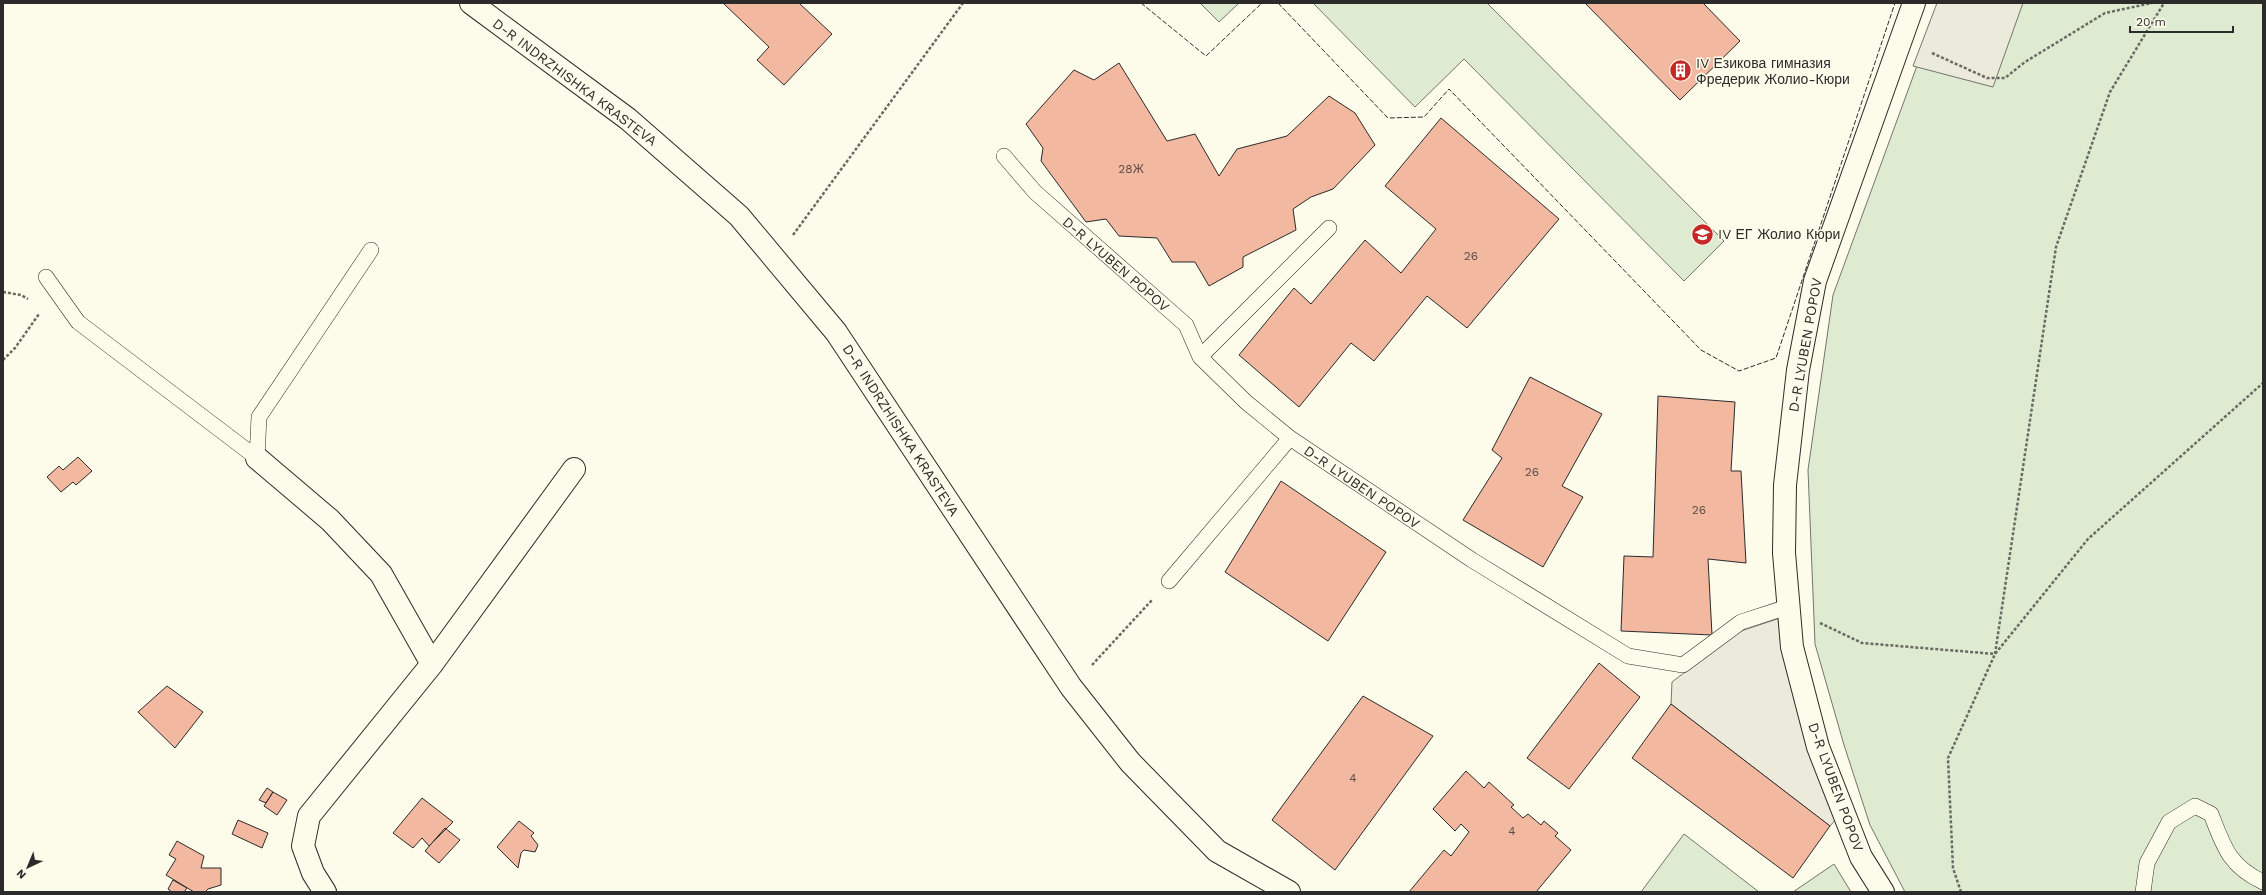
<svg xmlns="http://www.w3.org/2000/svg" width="2266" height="895" font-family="'Work Sans',sans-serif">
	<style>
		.green { fill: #deebd1; stroke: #74746e }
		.parking { fill: #eceadb; stroke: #74746e }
		.building { fill: #f2b8a0; stroke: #2b2b2b }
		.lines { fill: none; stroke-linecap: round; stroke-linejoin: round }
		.service-casing { stroke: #2b2b2b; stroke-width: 16 }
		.minor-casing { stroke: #2b2b2b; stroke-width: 24 }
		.path { stroke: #6a6964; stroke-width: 2.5; stroke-dasharray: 3 2; stroke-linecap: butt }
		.service { stroke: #fdfbea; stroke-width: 15 }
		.minor { stroke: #fdfbea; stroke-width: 22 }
		.fence { stroke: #2b2b2b; stroke-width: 1; stroke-dasharray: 5 2; stroke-linecap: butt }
		.labels { text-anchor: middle; stroke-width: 3; stroke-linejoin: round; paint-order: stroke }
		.number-label { font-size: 12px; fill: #5d4e48 }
		.poi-label { font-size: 14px; fill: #2b2b2b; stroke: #fdfbea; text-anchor: start }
		.street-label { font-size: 14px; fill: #2b2b2b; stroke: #fdfbea }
	</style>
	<rect width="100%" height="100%" fill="#fdfbea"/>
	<path class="green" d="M 1200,3 L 1239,3 L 1219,22 Z
		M 1313,3 L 1487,3 L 1724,241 L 1684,281 L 1464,59 L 1415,107 Z
		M 1940,3 L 2263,3 L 2263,892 L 1905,892 L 1870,825 L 1844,745 L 1815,644 L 1808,470 L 1833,295 Z
		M 1684,834 L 1759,892 L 1641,892 Z
		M 1834,864 L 1851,892 L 1793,892 Z"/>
	<path class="parking" d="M 1937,3 L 2023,3 L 1993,87 L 1913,66 Z
		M 1780,618 L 1837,818 L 1830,826 L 1671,704 L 1672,682 L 1738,632 Z"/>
	<path class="building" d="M 723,3 L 799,3 L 832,34 L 784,85 L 757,60 L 769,47 Z
		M 1585,3 L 1703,3 L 1740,41 L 1680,100 Z
		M 1119,63 L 1167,141 L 1195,134 L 1219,176 L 1237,149 L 1287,136 L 1329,96 L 1355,113 L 1375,145 L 1333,189 L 1311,197 L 1293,209 L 1296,230 L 1243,257 L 1243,267 L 1209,286 L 1195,262 L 1172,262 L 1157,238 L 1119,236 L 1106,219 L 1086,222 L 1041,161 L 1043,148 L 1026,124 L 1074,70 L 1094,80 Z
		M 1441,118 L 1559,219 L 1467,328 L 1427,296 L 1374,361 L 1351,343 L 1299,407 L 1239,355 L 1294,288 L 1311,304 L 1365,240 L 1401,273 L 1436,229 L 1385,186 Z
		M 1530,377 L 1602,414 L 1562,486 L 1583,497 L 1543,567 L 1463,520 L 1502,458 L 1492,450 Z
		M 1658,396 L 1735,402 L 1731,471 L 1741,471 L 1746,563 L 1708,559 L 1712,635 L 1621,631 L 1624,556 L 1653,557 Z
		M 78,457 L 92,471 L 76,485 L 73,482 L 61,492 L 47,477 L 59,466 L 63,470 Z
		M 1281,481 L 1386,552 L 1328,641 L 1225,572 Z
		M 1599,663 L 1640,697 L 1569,789 L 1527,758 Z
		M 167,686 L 203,712 L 175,748 L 138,712 Z
		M 1363,696 L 1433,736 L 1335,870 L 1272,820 Z
		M 1671,704 L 1830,826 L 1793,878 L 1632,758 Z
		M 1466,771 L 1484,788 L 1489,782 L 1514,805 L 1511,807 L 1523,818 L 1528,814 L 1541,825 L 1544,821 L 1558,833 L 1555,836 L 1571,850 L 1536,892 L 1409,892 L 1444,850 L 1451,856 L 1469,832 L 1461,824 L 1455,831 L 1433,809 Z
		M 267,788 L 273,792 L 266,803 L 259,800 Z
		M 273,792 L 287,800 L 277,815 L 264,806 Z
		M 422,798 L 453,822 L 429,846 L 422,838 L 413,848 L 393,833 Z
		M 238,820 L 268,833 L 262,848 L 232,834 Z
		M 519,821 L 534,833 L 531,836 L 538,845 L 535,852 L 524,850 L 521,853 L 518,868 L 497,847 Z
		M 445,828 L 460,840 L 439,863 L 425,851 Z
		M 177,841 L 204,856 L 201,868 L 221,868 L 221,885 L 208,889 L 205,892 L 194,892 L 166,875 L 176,859 L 169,855 Z
		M 173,880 L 187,888 L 184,892 L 172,892 L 168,889 Z"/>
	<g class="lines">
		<defs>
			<path id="service" d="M 1004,156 L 1035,192 L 1186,325 L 1200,357 L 1246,402 L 1290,438 L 1472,560 L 1628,656 L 1683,665 L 1741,622 L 1787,607
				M 46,277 L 78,322 L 257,458
				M 1200,357 L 1329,228
				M 257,458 L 259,417 L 371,250
				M 1169,581 L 1290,438
				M 2143,892 L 2147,863 L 2169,822 L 2195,806 L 2211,814 C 2224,847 2229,866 2263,882"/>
			<path id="minor" d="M 471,3 L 628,119 L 739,216 L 836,332 L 1071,687 L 1130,762 L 1217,851 L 1289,892
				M 257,458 L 330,520 L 381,574 L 432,664
				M 325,892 L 313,873 L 303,846 L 309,816 L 432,664 L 574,469
				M 1883,892 L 1861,857 L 1818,747 L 1792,647 L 1784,553 L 1785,485 L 1798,370 L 1815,281 L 1914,3"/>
		</defs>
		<use href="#service" class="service-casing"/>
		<use href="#minor" class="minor-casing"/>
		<path class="path" d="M 1932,53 L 1987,78 L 2005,78 L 2025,62 L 2105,13 L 2152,3
			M 793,235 L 963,3
			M 3,292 L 21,295 L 28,299
			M 3,360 L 15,348 L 39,314
			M 1820,623 L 1862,643 L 1995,654 L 2056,247 L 2110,92 L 2164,3
			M 1092,665 L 1152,600
			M 1961,892 L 1953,868 L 1948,758 L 1995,654 L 2088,539 L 2263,383"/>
		<use href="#service" class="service"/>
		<use href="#minor" class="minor"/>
		<path class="fence" d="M 1141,3 L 1206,56 L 1262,3
			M 1278,3 L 1388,118 L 1424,117 L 1449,89 L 1701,350 L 1739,371 L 1776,358 L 1895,3"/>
	</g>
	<defs>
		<symbol id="building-disc" viewBox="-11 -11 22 22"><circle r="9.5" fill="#c62828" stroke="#fdfbea"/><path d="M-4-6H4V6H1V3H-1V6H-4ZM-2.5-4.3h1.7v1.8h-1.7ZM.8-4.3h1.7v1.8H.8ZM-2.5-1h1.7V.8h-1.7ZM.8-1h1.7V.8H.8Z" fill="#fff"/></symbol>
		<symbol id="school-disc" viewBox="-11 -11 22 22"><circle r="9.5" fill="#c62828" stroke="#fdfbea"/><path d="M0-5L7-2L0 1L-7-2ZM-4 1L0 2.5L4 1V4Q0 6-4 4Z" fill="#fff"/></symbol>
	</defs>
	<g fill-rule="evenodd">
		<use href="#building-disc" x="1668" y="58" width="25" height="25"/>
		<use href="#school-disc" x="1690" y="222" width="25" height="25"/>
	</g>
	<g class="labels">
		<g class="number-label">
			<text x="1131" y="173">28Ж</text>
			<text x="1471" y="260">26</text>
			<text x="1532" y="476">26</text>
			<text x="1699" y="514">26</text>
			<text x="1353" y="782">4</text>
			<text x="1512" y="835">4</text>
		</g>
		<g class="poi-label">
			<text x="1696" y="68">IV Езикова гимназия<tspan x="1696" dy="16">Фредерик Жолио-Кюри</tspan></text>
			<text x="1718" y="239">IV ЕГ Жолио Кюри</text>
		</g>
		<g class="street-label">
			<text transform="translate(575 82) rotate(37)" y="5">D-R INDRZHISHKA KRASTEVA</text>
			<text transform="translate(1116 264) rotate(41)" y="5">D-R LYUBEN POPOV</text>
			<text transform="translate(1805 345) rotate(-80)" y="5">D-R LYUBEN POPOV</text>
			<text transform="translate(901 430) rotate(57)" y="5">D-R INDRZHISHKA KRASTEVA</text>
			<text transform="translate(1362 487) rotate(34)" y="5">D-R LYUBEN POPOV</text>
			<text transform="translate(1836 787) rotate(70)" y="5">D-R LYUBEN POPOV</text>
		</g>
	</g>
	<rect width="2266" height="895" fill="none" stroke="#2b2b2b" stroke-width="8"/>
	<g transform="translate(28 867) rotate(224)" stroke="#fdfbea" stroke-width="3" paint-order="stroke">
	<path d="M0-3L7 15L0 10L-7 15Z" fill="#2b2b2b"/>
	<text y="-6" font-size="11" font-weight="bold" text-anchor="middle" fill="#2b2b2b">N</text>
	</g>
	<path d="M2130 26v6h103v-6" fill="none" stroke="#2b2b2b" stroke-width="2"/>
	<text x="2136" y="26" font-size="12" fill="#2b2b2b" stroke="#fdfbea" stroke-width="3" paint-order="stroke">20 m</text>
</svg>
